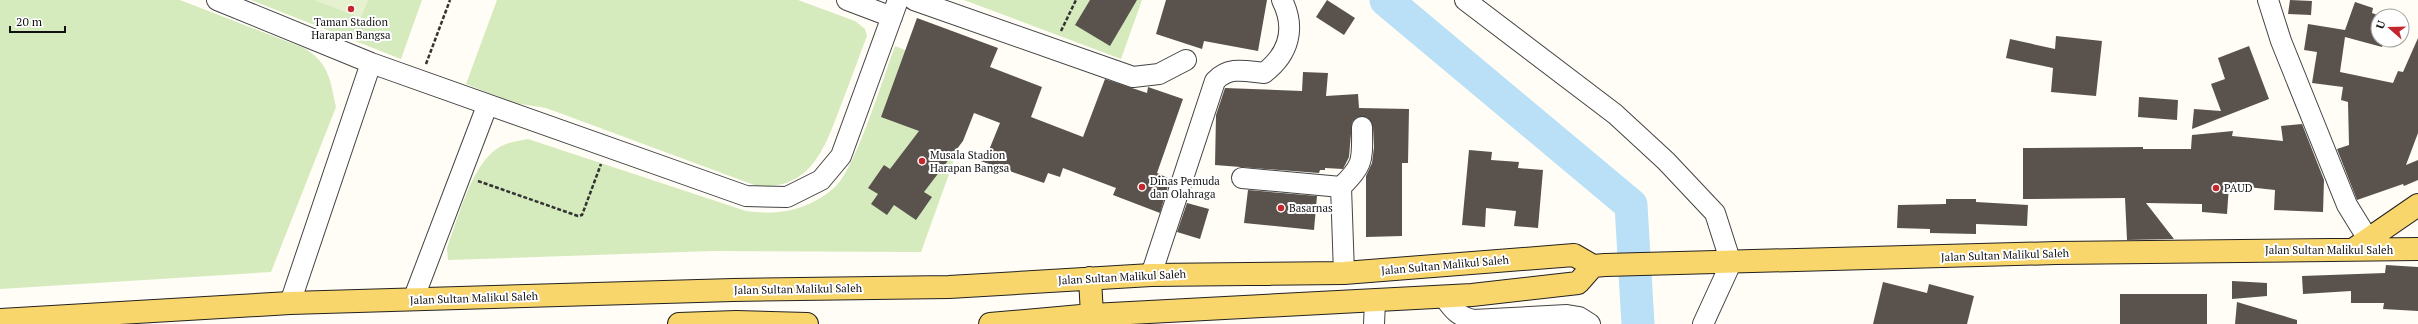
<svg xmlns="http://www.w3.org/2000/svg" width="2418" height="324" font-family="'PT Serif',serif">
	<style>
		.grass { fill: #d5ebbd }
		.pitch { fill: #e6f2cf }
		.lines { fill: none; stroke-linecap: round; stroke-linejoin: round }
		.river { stroke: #b9e0f7; stroke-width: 33 }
		.building { fill: #5a524d }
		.minor-casing { stroke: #444; stroke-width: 22 }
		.major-casing { stroke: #222; stroke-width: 24 }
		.path { stroke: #333; stroke-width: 2.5; stroke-dasharray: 4 2; stroke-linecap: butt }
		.minor { stroke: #fff; stroke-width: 20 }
		.major { stroke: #f9d66b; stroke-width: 22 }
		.poi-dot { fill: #c4262e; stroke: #fff; stroke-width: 1.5 }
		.labels { text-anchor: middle; stroke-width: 4; stroke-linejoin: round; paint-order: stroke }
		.poi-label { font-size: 11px; fill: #111; stroke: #fff; text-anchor: start }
		.street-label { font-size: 11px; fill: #111; stroke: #fff }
	</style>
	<rect width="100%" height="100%" fill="#fffdf5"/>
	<path class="grass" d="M 0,0 L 180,0 L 304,48 C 329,63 330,79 336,107 L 271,272 L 0,289 Z
		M 251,0 L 422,0 L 401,59 Z
		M 497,0 L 798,0 L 855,21 L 865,29 L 867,36 C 858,59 850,82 841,105 C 825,147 812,190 757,186 L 546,108 L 514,103 L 466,84 Z
		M 964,0 L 1142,0 L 1121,59 Z
		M 895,46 L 982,82 L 921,252 L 712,251 L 448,260 L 447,248 C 458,219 471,165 498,148 C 507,142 518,141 528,139 L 746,211 C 778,216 809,210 834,188 C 855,171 884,75 895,46 Z"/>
	<path class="pitch" d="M 314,0 L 368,0 L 361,18 Z"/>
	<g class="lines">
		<path class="river" d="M 1386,0 L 1631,205 L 1638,324"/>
	</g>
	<path class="building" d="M 1090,0 L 1137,0 L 1110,46 L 1075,25 Z
		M 1166,0 L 1267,0 L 1258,51 L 1204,41 L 1202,49 L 1156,34 Z
		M 1327,0 L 1355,18 L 1344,35 L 1316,17 Z
		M 2290,0 L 2312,1 L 2311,15 L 2288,14 Z
		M 2355,2 L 2373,8 L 2372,13 L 2380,16 L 2378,16 L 2378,40 L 2384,40 L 2382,47 L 2345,37 L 2340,72 L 2393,83 L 2398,71 L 2403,72 L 2418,38 L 2418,133 L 2406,165 L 2418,160 L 2418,180 L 2404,186 L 2403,184 L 2357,200 L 2337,149 L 2349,145 L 2348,102 L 2341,100 L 2343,87 L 2312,83 L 2317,52 L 2304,50 L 2308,24 L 2345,30 Z
		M 917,18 L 998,48 L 990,67 L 1042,87 L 1031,117 L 1083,137 L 1105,79 L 1147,93 L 1148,87 L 1183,99 L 1157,173 L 1170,179 L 1160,213 L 1113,195 L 1116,188 L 1063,168 L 1060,177 L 1048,173 L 1044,183 L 969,157 L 989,150 L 1000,123 L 974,113 L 963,141 L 924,192 L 932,197 L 916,220 L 894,205 L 887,215 L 871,204 L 878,194 L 868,188 L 884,165 L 890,169 L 919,131 L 881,117 Z
		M 2056,36 L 2102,41 L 2096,96 L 2051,92 L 2053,68 L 2006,58 L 2010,39 L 2055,49 Z
		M 2249,46 L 2269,99 L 2192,129 L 2194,109 L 2221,111 L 2211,84 L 2225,79 L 2218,58 Z
		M 1303,72 L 1328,73 L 1326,96 L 1358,94 L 1359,108 L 1409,109 L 1408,163 L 1402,163 L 1402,236 L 1366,237 L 1366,176 L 1372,163 L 1374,147 L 1373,127 L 1367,117 L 1357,117 L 1352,122 L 1349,157 L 1343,169 L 1325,168 L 1325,170 L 1320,170 L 1319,173 L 1215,165 L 1216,115 L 1225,88 L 1302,91 Z
		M 2139,97 L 2178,100 L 2177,120 L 2138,117 Z
		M 2302,124 L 2324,180 L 2323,212 L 2274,210 L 2275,190 L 2229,185 L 2227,214 L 2202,212 L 2202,204 L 2146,203 L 2174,239 L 2127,240 L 2125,198 L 2023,199 L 2023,148 L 2143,147 L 2143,149 L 2191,149 L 2192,135 L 2233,131 L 2232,136 L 2283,141 L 2281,126 Z
		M 1469,150 L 1492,152 L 1491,160 L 1519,162 L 1518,168 L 1543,170 L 1538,228 L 1514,226 L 1516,211 L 1486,208 L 1485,227 L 1462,225 Z
		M 1248,190 L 1317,196 L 1314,230 L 1244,223 Z
		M 1946,199 L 1976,199 L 1976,202 L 2028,205 L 2027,226 L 1976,224 L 1976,234 L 1930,233 L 1930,229 L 1897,228 L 1898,205 L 1946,204 Z
		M 1187,203 L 1209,209 L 1200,239 L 1177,232 Z
		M 2386,265 L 2418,267 L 2418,311 L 2383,309 L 2384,303 L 2351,303 L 2351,291 L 2303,294 L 2302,276 L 2385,273 Z
		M 2232,281 L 2267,283 L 2267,296 L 2232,299 Z
		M 1883,282 L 1927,293 L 1929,284 L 1974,296 L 1967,324 L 1873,324 Z
		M 2120,294 L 2207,294 L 2207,324 L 2120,324 Z
		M 2237,302 L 2297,320 L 2297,324 L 2235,324 Z"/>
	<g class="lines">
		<defs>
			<path id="minor" d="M 217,0 L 371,63 L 746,196 L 787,197 L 821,180 L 841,156 L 898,0
				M 847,0 L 892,17
				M 914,0 L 1133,77 L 1159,74 L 1186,60
				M 1465,0 L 1615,114 L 1666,161 L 1715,213 L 1731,263 L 1703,324
				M 2268,0 L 2281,41 L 2347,205 L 2368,239
				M 1242,178 L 1341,187
				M 1344,273 L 1341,187 C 1365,164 1362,159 1362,127
				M 1151,275 L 1215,81 C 1229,66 1245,71 1264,73 C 1289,54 1296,28 1282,0
				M 1444,297 C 1453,310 1458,316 1473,320 L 1567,315 L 1579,317 L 1590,324
				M 413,300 L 487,106
				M 290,303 L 371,63
				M 1374,324 L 1375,302"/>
			<path id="major" d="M 2354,249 L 2418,205
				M 1090,278 L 1092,315
				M 0,320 L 290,303 L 733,290 L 949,287 L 1151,275 L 1344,273 L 1574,255 L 1593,266 L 1605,265 L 2056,253 L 2418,249
				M 679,324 L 736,322 L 807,324
				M 990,324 L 1092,315 L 1472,295 L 1578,283 L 1593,266"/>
		</defs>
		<use href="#minor" class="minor-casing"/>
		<use href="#major" class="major-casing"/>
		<path class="path" d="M 1061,31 L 1076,0
			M 426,64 L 450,0
			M 478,181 L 578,216 L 582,215 L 601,164"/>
		<use href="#minor" class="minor"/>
		<use href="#major" class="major"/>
	</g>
	<g class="poi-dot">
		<circle cx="351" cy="9" r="4"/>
		<circle cx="922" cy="161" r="4"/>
		<circle cx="1142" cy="187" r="4"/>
		<circle cx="2216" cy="188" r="4"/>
		<circle cx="1281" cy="208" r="4"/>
	</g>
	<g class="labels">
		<g class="poi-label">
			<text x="351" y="26" text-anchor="middle">Taman Stadion<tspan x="351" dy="13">Harapan Bangsa</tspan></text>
			<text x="930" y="159">Musala Stadion<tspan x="930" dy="13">Harapan Bangsa</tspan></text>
			<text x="1150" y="185">Dinas Pemuda<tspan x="1150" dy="13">dan Olahraga</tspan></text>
			<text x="2224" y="192">PAUD</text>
			<text x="1289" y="212">Basarnas</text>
		</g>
		<g class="street-label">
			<text x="2329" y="254">Jalan Sultan Malikul Saleh</text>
			<text transform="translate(2005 255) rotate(-2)" y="4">Jalan Sultan Malikul Saleh</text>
			<text transform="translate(1445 265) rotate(-5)" y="4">Jalan Sultan Malikul Saleh</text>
			<text transform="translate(1122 277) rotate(-3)" y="4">Jalan Sultan Malikul Saleh</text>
			<text transform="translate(798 289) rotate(-1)" y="4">Jalan Sultan Malikul Saleh</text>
			<text transform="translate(474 298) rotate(-2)" y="4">Jalan Sultan Malikul Saleh</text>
		</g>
	</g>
	<g transform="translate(2390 28) rotate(290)"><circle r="19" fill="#ffffff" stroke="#a0a0a0"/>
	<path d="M0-3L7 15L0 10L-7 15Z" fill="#c4262e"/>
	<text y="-6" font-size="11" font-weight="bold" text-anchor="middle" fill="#111111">U</text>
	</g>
	<path d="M10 26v6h55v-6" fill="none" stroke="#111111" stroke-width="2"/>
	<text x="16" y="26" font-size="12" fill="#111111" stroke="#ffffff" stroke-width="3" paint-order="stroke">20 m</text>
</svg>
